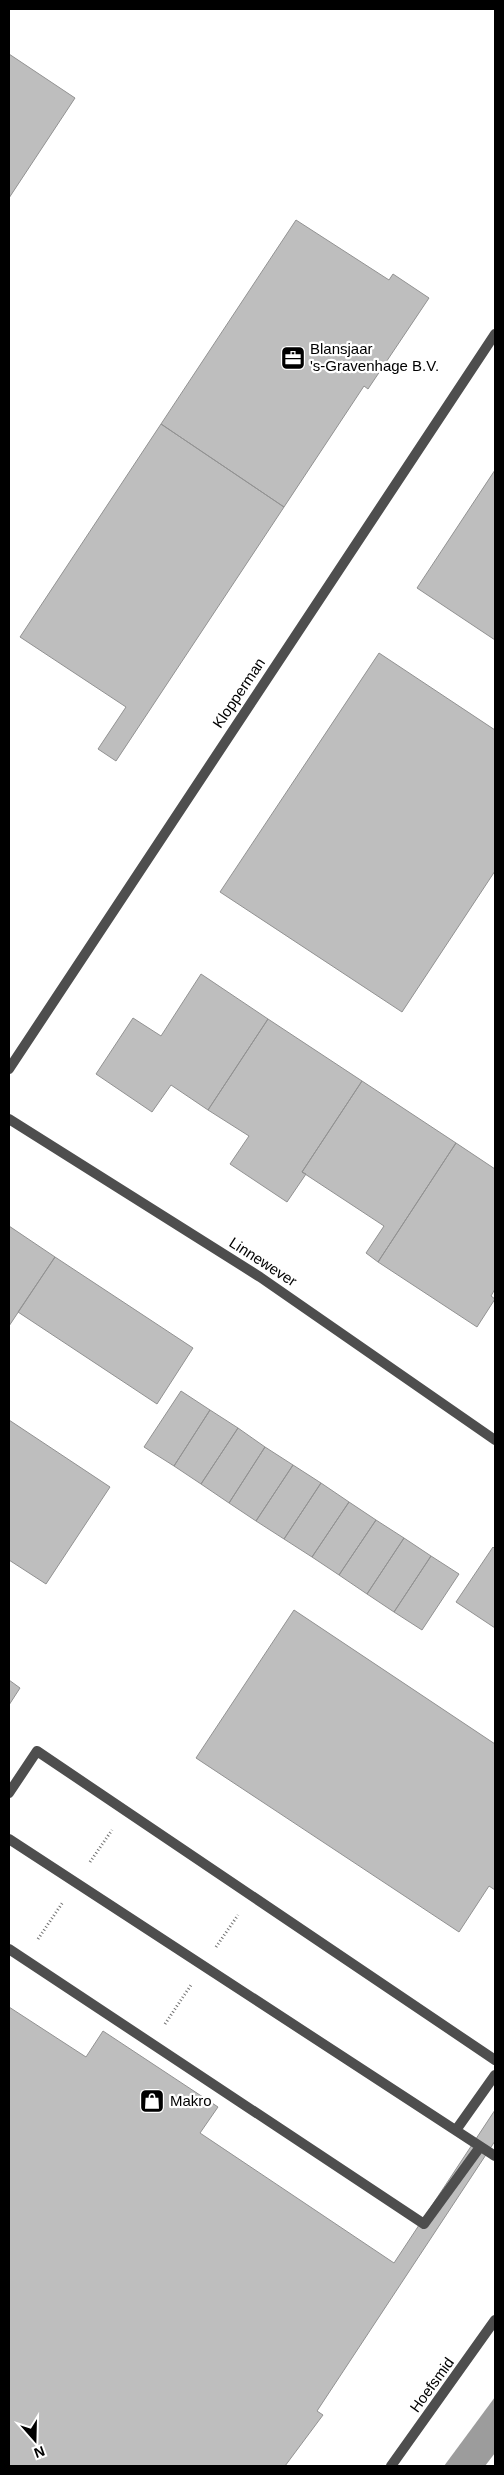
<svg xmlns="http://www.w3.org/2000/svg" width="504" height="2475" font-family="Helvetica,sans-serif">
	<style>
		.water { fill: #9c9c9c }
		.building { fill: #bebebe; stroke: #929292 }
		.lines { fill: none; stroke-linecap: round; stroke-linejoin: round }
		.path { stroke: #707070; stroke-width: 3; stroke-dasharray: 1 2.5; stroke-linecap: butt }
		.lane { stroke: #4e4e4e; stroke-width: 10 }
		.street { stroke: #4e4e4e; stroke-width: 10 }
		.labels { text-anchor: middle; stroke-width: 4.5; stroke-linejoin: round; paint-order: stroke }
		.poi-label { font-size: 15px; fill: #000; stroke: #fff; text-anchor: start }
		.street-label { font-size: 15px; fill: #000; stroke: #fff }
	</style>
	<rect width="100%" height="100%" fill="#fff"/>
	<path class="water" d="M 495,2397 L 495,2453 L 485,2466 L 444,2466 Z"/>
	<path class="building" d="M 9,54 L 75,98 L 9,198 Z
		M 296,220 L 389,280 L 393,274 L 429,298 L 368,389 L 364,386 L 284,507 L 161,424 Z
		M 161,424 L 284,507 L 116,761 L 98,749 L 126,707 L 20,637 Z
		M 495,470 L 495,640 L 417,588 Z
		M 379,653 L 495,730 L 495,871 L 402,1012 L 220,892 Z
		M 201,974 L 268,1019 L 208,1110 L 171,1085 L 152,1112 L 96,1074 L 133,1018 L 161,1036 Z
		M 268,1019 L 362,1081 L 302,1172 L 306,1174 L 287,1202 L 230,1164 L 249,1136 L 208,1110 Z
		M 362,1081 L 456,1143 L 378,1262 L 366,1253 L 384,1226 L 302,1172 Z
		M 456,1143 L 495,1169 L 495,1289 L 491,1296 L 495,1299 L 477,1327 L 378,1262 Z
		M 9,1226 L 55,1257 L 9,1326 Z
		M 55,1257 L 193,1348 L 157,1404 L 18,1312 Z
		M 181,1391 L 210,1410 L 174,1466 L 144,1447 Z
		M 210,1410 L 238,1428 L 201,1484 L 174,1466 Z
		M 9,1420 L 110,1487 L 46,1584 L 9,1560 Z
		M 238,1428 L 265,1447 L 229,1503 L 201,1484 Z
		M 265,1447 L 293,1465 L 256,1521 L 229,1503 Z
		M 293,1465 L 321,1483 L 284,1539 L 256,1521 Z
		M 321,1483 L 349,1502 L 312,1557 L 284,1539 Z
		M 349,1502 L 376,1520 L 339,1575 L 312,1557 Z
		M 376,1520 L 404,1538 L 367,1594 L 339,1575 Z
		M 404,1538 L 431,1556 L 394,1612 L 367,1594 Z
		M 493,1547 L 495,1549 L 495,1628 L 456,1602 Z
		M 431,1556 L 459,1574 L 422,1630 L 394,1612 Z
		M 294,1610 L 495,1744 L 495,1890 L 489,1886 L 459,1932 L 196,1758 Z
		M 9,1680 L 20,1688 L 9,1705 Z
		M 9,2007 L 86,2057 L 103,2031 L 218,2107 L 200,2133 L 394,2263 L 495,2110 L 495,2141 L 317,2411 L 323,2415 L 285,2466 L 9,2466 Z"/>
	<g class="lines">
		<path class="path" d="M 90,1862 L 112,1830
			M 38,1939 L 63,1902
			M 216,1947 L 238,1915
			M 165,2024 L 191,1985"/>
		<path class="lane" d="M 9,1793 L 37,1751 L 495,2060
			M 9,1839 L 495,2156
			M 9,1949 L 424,2224 L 480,2147
			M 456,2130 L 495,2075"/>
		<path class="street" d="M 9,1069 L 495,334
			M 9,1119 L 260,1277 L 495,1440
			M 391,2466 L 495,2320"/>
	</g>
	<defs>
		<symbol id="office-square" viewBox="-11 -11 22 22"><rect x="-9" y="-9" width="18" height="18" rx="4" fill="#000" stroke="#fff"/><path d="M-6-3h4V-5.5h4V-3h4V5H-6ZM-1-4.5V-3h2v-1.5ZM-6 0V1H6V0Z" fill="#fff"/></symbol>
		<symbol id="shop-square" viewBox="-11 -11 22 22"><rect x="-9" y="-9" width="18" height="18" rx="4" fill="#000" stroke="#fff"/><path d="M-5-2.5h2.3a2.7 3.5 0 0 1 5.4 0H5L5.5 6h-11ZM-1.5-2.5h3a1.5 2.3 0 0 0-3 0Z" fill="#fff"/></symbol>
	</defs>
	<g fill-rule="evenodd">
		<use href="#office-square" x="279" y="344" width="28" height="28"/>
		<use href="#shop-square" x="138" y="2087" width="28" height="28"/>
	</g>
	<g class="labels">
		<g class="poi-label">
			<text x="310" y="354">Blansjaar<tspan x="310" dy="17">'s-Gravenhage B.V.</tspan></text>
			<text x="170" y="2106">Makro</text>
		</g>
		<g class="street-label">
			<text transform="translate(239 693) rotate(-56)" y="5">Klopperman</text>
			<text transform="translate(263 1262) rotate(33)" y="5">Linnewever</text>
			<text transform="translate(432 2385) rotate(-54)" y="5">Hoefsmid</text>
		</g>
	</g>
	<rect width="504" height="2475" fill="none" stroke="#000000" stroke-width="20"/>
	<g transform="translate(35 2440) rotate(160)" stroke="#ffffff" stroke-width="4" paint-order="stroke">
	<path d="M0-4L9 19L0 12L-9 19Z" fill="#000000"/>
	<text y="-8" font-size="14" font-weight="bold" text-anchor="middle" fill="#000000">N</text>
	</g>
</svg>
